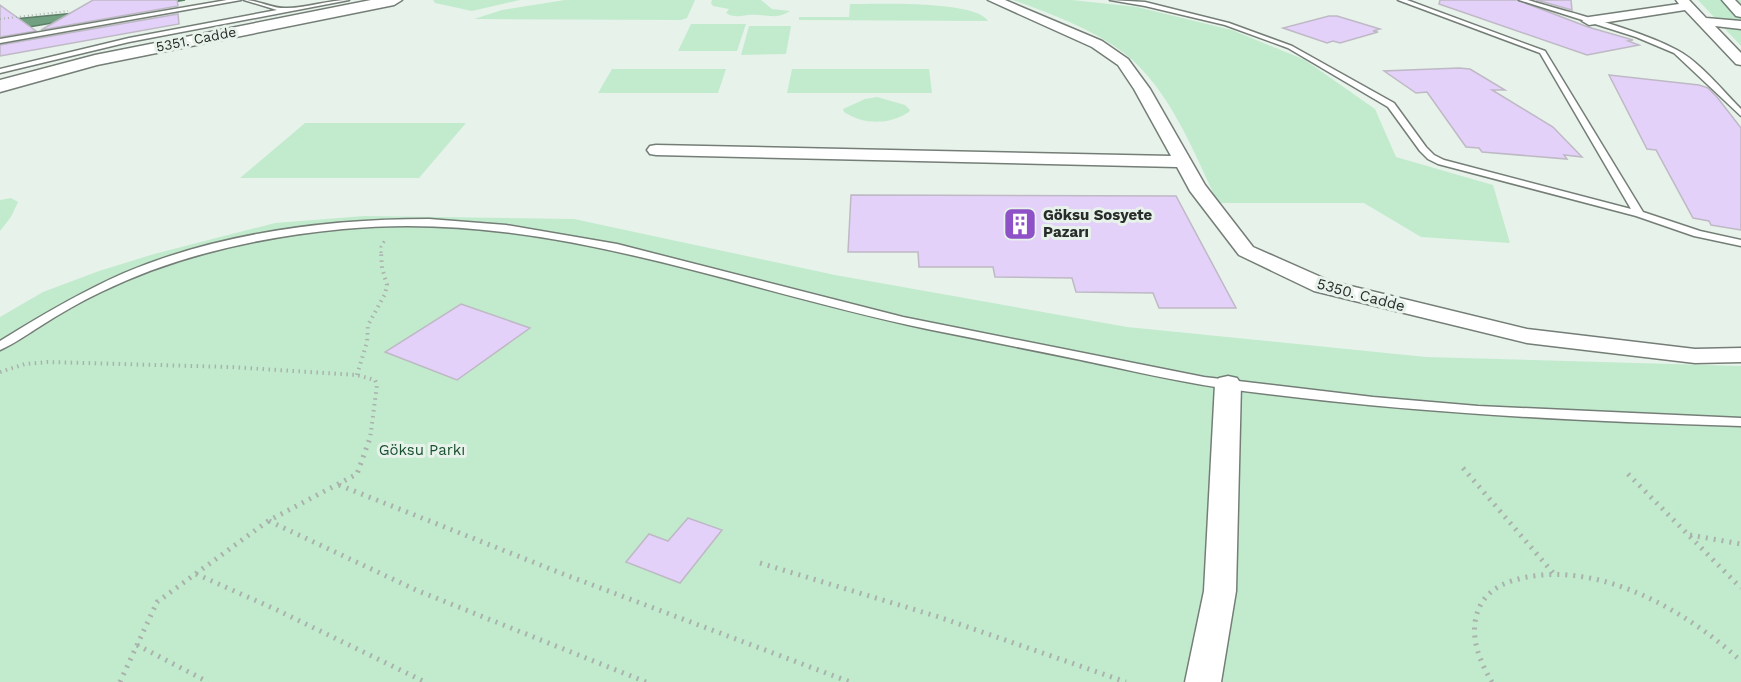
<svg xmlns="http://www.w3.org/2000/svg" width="1741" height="682" font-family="'Work Sans',sans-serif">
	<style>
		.green { fill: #c2ebce }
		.water { fill: #71a180; stroke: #5b7e66; stroke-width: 1.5 }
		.building { fill: #e3d1f9; stroke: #beb9c4; stroke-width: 1.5 }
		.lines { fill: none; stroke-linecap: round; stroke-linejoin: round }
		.service-casing { stroke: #747e77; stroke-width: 3 }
		.minor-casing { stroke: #747e77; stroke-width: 3 }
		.tertiary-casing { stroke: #747e77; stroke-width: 3 }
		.path-far3 { stroke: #a9b2ac; stroke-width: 2; stroke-dasharray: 1 3; stroke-linecap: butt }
		.path-far2 { stroke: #a9b2ac; stroke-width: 3; stroke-dasharray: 1.5 4; stroke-linecap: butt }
		.path-far1 { stroke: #a9b2ac; stroke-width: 4; stroke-dasharray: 1.5 4.5; stroke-linecap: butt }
		.path { stroke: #a9b2ac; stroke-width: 5; stroke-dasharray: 2 6; stroke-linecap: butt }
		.service { fill: #fff; fill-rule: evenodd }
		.minor { fill: #fff; fill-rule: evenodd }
		.tertiary { fill: #fff; fill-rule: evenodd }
		.labels { text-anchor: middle; stroke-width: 6; stroke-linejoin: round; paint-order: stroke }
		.far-street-label { font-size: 14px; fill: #292d2a; stroke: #e7f2ea }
		.poi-label { font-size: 15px; font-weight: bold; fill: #292d2a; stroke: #e7f2ea; text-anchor: start }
		.street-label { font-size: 15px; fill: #292d2a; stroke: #e7f2ea }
		.park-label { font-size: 15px; fill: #195030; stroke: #e7f2ea }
	</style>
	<rect width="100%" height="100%" fill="#e7f2ea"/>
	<path class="green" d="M 433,0 L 520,0 L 472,11 L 435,3 Z
		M 565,0 L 695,0 L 687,18 L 681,20 L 474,19 L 502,10 Z
		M 712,0 L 761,0 L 772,9 L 790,11 C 776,21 762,13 748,15 C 740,16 733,18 726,13 L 729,9 L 713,6 L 711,3 Z
		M 1013,0 L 1072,0 L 1137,7 L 1232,30 L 1305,60 L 1375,109 L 1396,157 L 1493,185 L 1510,243 L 1421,237 L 1364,203 L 1218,203 C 1194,153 1170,89 1124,53 C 1092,29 1051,14 1013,0 Z
		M 1698,0 L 1741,0 L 1741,46 Z
		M 850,4 C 876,4 976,0 988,21 L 799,20 L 799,17 L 849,17 Z
		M 691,24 L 746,24 L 737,51 L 678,51 Z
		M 749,26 L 791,26 L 786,54 L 741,55 Z
		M 612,69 L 726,69 L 718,93 L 598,93 Z
		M 792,69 L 929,69 L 932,93 L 787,93 Z
		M 877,97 L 905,105 L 910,110 L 909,112 C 889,125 864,125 844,112 L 843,109 L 865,99 Z
		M 305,123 L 466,123 L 419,178 L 240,178 Z
		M 11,198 L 18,202 L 11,217 L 0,231 L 0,200 Z
		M 364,216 L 574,219 L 835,275 L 1127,327 L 1426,357 L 1741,366 L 1741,682 L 0,682 L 0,317 L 43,292 L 99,271 L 154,254 L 275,223 Z"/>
	<path class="water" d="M 166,0 L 185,0 L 0,32 L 4,20 L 96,11 Z"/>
	<path class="building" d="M 93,0 L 177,0 L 178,6 L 41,30 Z
		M 1440,0 L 1517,0 L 1588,27 L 1633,40 L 1628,41 L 1639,45 L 1587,55 L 1439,4 Z
		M 1536,0 L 1571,0 L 1572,10 L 1547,3 Z
		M 0,5 L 36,31 L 0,37 Z
		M 178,14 L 179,24 L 0,56 L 0,45 Z
		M 1329,16 L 1337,16 L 1380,29 L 1373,31 L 1378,32 L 1340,43 L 1333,41 L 1327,43 L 1283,28 Z
		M 1459,68 L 1470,69 L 1505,90 L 1492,90 L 1553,127 L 1582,157 L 1564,155 L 1567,159 L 1482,152 L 1479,148 L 1466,147 L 1427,92 L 1416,93 L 1384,71 Z
		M 1609,75 L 1699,85 L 1708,88 L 1717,97 L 1741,128 L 1741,230 L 1711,225 L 1709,221 L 1693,218 L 1656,150 L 1647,149 Z
		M 851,195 L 1176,196 L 1236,308 L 1159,308 L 1153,293 L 1076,292 L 1072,278 L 995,277 L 993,267 L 919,267 L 918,252 L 848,252 Z
		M 461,304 L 530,328 L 457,380 L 385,352 Z
		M 688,518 L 722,530 L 680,583 L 626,562 L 649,534 L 668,541 Z"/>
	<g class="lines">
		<defs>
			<path id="service" d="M 227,0 L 241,0 L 0,43 L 0,39 Z
				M 244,0 C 259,0 272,9 287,8 C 307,8 328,0 349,0 L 129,42 L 0,73 L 0,69 L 129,38 L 277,10 Z
				M 1110,0 L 1145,2 L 1229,23 L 1292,46 L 1394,103 L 1426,147 L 1434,155 L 1444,160 L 1631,209 L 1540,53 L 1398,0 L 1407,0 L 1545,51 L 1643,212 L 1700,231 L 1741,240 L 1741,246 L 1694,236 L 1636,216 L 1438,164 L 1428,159 L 1420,151 L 1388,107 L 1288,48 L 1225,25 L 1145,6 Z
				M 1519,0 L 1528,0 C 1574,14 1635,28 1677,50 C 1700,62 1723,91 1741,109 L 1741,116 L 1674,53 L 1636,37 Z
				M 429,219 L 506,225 L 617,244 L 903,317 L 1204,377 L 1373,397 L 1478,406 L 1741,418 L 1741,426 C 1568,421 1394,412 1222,388 C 1175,381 1128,370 1081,360 C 1032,350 982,340 932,330 C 736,290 546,209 343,229 C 259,237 177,255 101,292 C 80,302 59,314 39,327 C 26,335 14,344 0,350 L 0,341 C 40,316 81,292 124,273 C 219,233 327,219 429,219 Z"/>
			<path id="minor" d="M 988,0 L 1005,0 L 1102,41 L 1128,59 L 1150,89 L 1205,185 L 1253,247 L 1330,281 L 1527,329 L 1695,349 L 1741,348 L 1741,362 L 1695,363 L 1527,343 L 1314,291 L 1239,255 L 1190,191 L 1177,167 L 656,155 L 650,154 L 647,150 L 650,146 L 656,145 L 1171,156 L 1134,89 L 1118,65 L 1092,47 Z
				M 1676,0 L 1689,0 L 1706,18 L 1741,21 L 1741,29 L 1715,26 L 1741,53 L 1741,65 L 1736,64 L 1685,10 L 1589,25 L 1582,21 L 1589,17 L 1679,4 Z
				M 1722,0 L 1735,0 L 1741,6 L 1741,17 L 1736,16 Z
				M 1228,376 L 1237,378 L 1241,384 L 1236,591 L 1221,682 L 1185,682 L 1204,591 L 1215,384 L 1219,378 Z"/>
			<path id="tertiary" d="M 371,0 L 402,0 L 394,5 L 97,65 L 0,92 L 0,80 L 95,55 Z"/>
		</defs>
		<use href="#service" class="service-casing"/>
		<use href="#minor" class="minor-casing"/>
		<use href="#tertiary" class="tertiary-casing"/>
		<path class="path-far3" d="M 0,19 L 68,11"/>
		<path class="path-far2" d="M 381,253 L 381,247 L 385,240"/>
		<path class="path-far1" d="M 0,372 L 25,364 L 48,362 L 231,367 L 357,375 L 375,380 L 377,385 L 370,439
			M 357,375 L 367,342 L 368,325 L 385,294 L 387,285 L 382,268 L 381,251"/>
		<path class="path" d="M 1463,468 L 1554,574
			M 1628,474 L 1741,588
			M 339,485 L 558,572 L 850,682
			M 269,521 L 416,590 L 646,682
			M 1690,535 L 1741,544
			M 760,563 L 939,617 L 1126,682
			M 196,574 L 277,610 L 425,682
			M 137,645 L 208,682
			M 120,682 L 157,602 L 268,521 L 357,474 L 370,438
			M 1492,682 C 1478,659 1467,630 1481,604 C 1491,587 1508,581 1527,577 C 1604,563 1686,611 1741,661"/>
		<use href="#service" class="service"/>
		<use href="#minor" class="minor"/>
		<use href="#tertiary" class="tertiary"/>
	</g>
	<defs>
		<symbol id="building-square" viewBox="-11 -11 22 22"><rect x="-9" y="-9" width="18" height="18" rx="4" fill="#8e51c7" stroke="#e7f2ea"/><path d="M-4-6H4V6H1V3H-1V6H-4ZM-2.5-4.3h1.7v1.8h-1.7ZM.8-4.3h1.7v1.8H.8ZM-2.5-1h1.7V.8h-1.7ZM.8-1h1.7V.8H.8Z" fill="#fff"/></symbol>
	</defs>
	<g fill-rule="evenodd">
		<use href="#building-square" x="1001" y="205" width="38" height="38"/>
	</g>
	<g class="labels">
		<g class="far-street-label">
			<text transform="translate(196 39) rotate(-11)" y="5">5351. Cadde</text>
		</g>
		<g class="poi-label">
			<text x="1043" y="220">Göksu Sosyete<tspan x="1043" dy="17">Pazarı</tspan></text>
		</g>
		<g class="street-label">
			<text transform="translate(1361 295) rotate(15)" y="5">5350. Cadde</text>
		</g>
		<g class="park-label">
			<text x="422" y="455">Göksu Parkı</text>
		</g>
	</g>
</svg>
